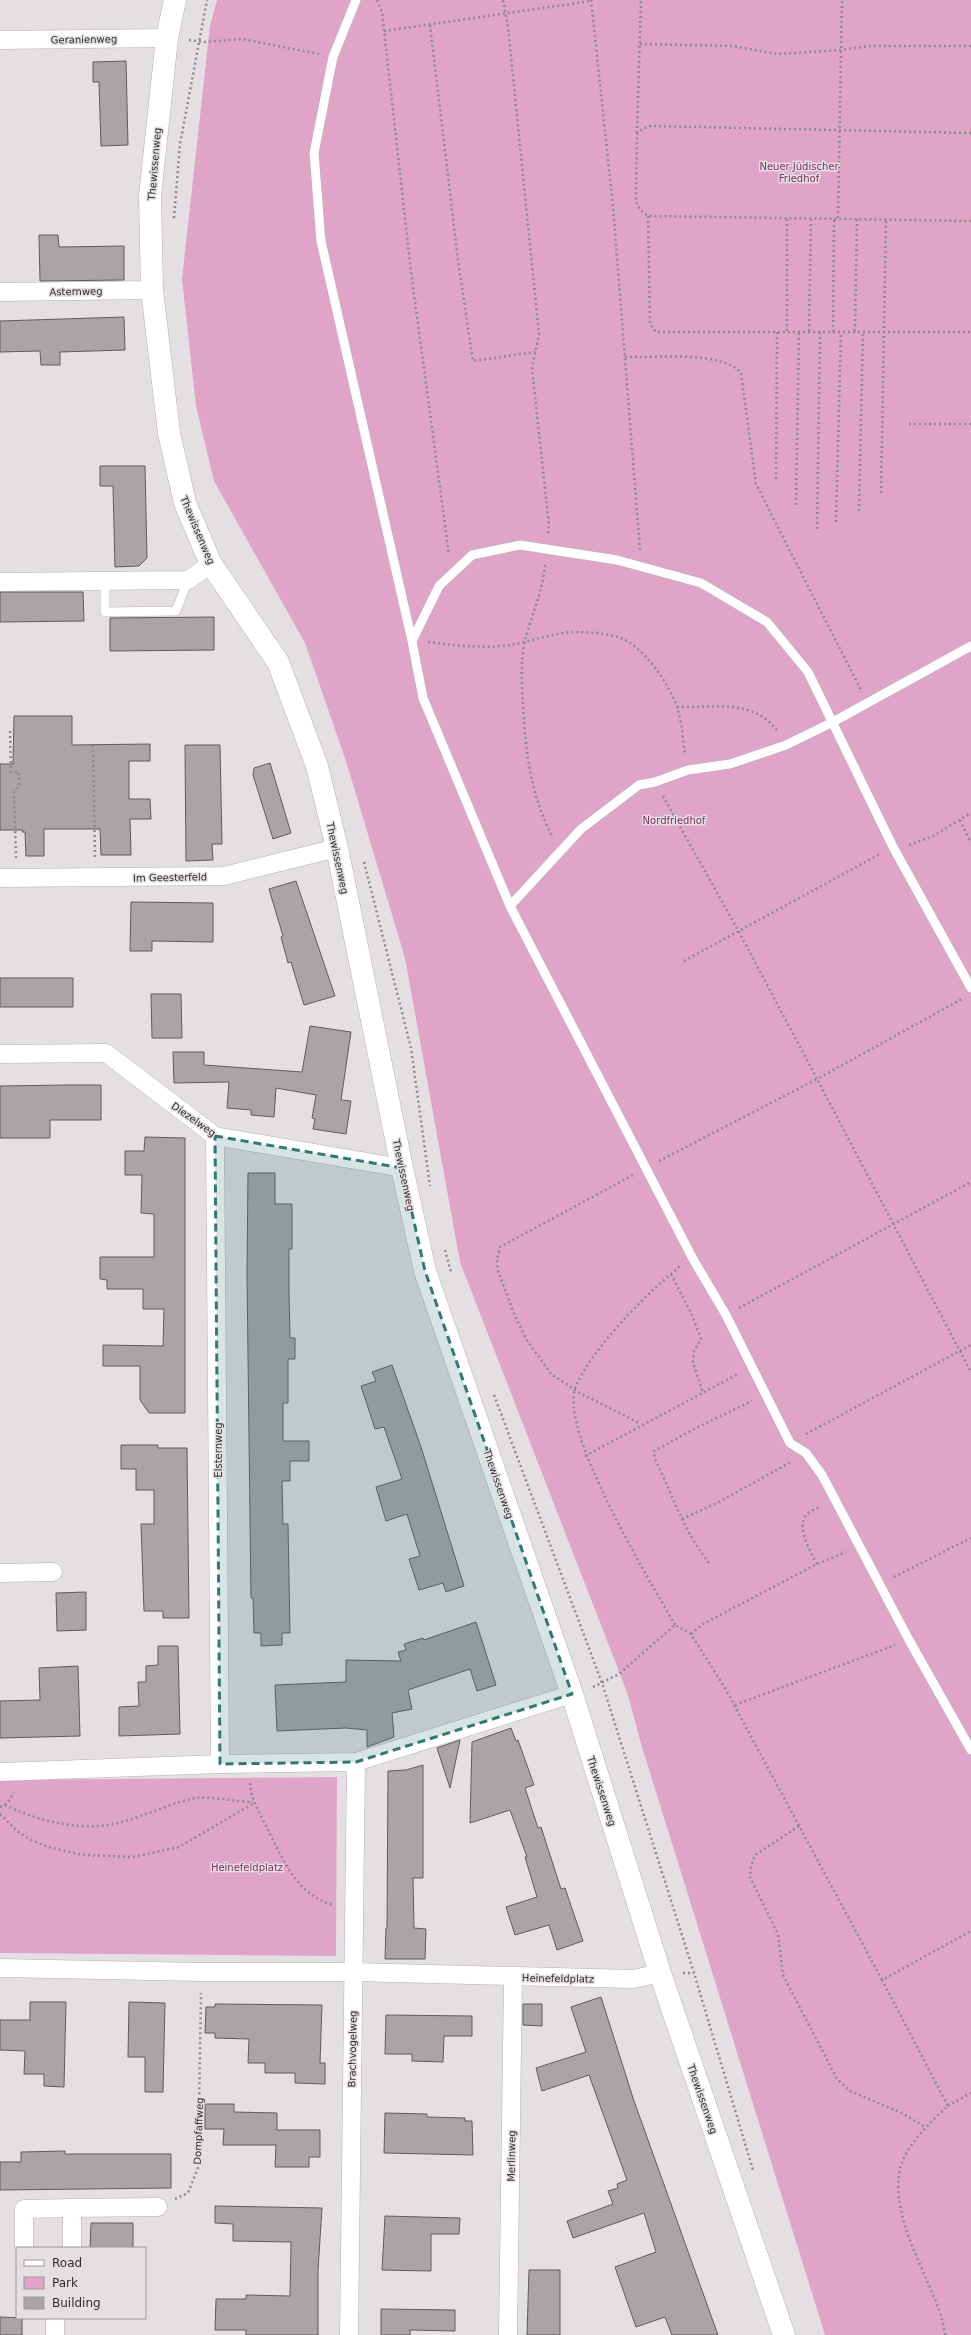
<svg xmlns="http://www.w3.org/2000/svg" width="971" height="2335" font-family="'DejaVu Sans',sans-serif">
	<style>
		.green { fill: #e1a4c9 }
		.building { fill: #a9a4a7; stroke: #605b5e }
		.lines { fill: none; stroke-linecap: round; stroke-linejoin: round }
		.service-casing { stroke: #b5afb3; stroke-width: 10 }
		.minor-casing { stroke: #b5afb3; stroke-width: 19 }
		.tertiary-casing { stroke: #b5afb3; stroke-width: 23 }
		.path { stroke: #8d8a8c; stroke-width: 2.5; stroke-dasharray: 2 3; stroke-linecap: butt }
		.service { stroke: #fff; stroke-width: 9 }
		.minor { stroke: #fff; stroke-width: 18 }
		.tertiary { stroke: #fff; stroke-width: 22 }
		.marked { fill: #307977; fill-opacity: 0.2; stroke: #307977; stroke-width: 3; stroke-dasharray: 8 5; stroke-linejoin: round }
		.labels { text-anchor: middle; stroke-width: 3; stroke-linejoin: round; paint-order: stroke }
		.street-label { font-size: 10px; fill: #302e2f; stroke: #e4dfe2 }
		.park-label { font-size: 10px; fill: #822e67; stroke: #e4dfe2 }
	</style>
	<rect width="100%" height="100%" fill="#e4dfe2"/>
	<path class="green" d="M 217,0 L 971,0 L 971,2335 L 825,2335 L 642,1747 L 627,1692 L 460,1262 L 405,958 L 346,761 L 305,643 L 214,481 L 196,406 L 182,279 L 210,26 Z
		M 337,1777 L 336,1956 L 0,1953 L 0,1780 Z"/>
	<path class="building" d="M 126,61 L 128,145 L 101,146 L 99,82 L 93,82 L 93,62 Z
		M 39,235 L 58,235 L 59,247 L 124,246 L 124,280 L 40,281 Z
		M 124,317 L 125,350 L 60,352 L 60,365 L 41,365 L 40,351 L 0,352 L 0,321 Z
		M 100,466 L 145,466 L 147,558 L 139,566 L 115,567 L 113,486 L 100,486 Z
		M 0,592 L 83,592 L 84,621 L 0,622 Z
		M 214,617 L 214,650 L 110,651 L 110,618 Z
		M 14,716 L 72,716 L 72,745 L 150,744 L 150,761 L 129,761 L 129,799 L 150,799 L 151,819 L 130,819 L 131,855 L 101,855 L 100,829 L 44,829 L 44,856 L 26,856 L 25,832 L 22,832 L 23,830 L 0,830 L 0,764 L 13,764 Z
		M 185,745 L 220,745 L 222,844 L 212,844 L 213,860 L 186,861 Z
		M 270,763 L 291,833 L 273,839 L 253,775 L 254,768 Z
		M 296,881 L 335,996 L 304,1005 L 291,962 L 288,963 L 281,937 L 283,936 L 269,889 Z
		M 131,902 L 213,903 L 213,942 L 152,941 L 152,951 L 130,951 Z
		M 0,978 L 73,978 L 73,1007 L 0,1007 Z
		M 151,994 L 181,994 L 182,1038 L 152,1038 Z
		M 310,1026 L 351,1032 L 341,1100 L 351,1101 L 346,1134 L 313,1129 L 315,1119 L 312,1118 L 316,1095 L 276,1088 L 274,1117 L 251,1115 L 251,1110 L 227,1108 L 229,1082 L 174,1083 L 173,1052 L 204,1052 L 204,1065 L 302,1072 Z
		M 67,1085 L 101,1085 L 101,1120 L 50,1120 L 50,1138 L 0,1138 L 0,1086 Z
		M 145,1137 L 185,1138 L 185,1413 L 149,1413 L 140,1400 L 140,1366 L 103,1366 L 103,1345 L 163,1346 L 164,1309 L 143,1309 L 143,1289 L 107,1289 L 107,1280 L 100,1279 L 100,1257 L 154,1257 L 154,1214 L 141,1213 L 142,1175 L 125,1175 L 125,1151 L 144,1151 Z
		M 248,1173 L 275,1173 L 275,1204 L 292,1204 L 292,1249 L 289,1249 L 289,1293 L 290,1338 L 295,1338 L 295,1359 L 288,1359 L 288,1403 L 283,1403 L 283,1441 L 309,1441 L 309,1461 L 290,1461 L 290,1481 L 282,1481 L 283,1524 L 288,1524 L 290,1633 L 282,1633 L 282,1645 L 261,1646 L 261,1633 L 254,1633 L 253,1598 L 251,1598 L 247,1274 Z
		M 392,1365 L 421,1447 L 464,1586 L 446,1592 L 443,1583 L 419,1590 L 409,1559 L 420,1556 L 407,1514 L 386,1521 L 376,1487 L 402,1479 L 384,1427 L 375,1429 L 361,1386 L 376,1381 L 372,1372 Z
		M 121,1445 L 158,1445 L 158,1448 L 187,1448 L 189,1618 L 163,1618 L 163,1611 L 144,1611 L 141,1524 L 154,1524 L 154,1490 L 136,1490 L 136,1469 L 121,1469 Z
		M 86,1592 L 86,1630 L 57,1631 L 56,1593 Z
		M 476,1622 L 496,1685 L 477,1691 L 470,1669 L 408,1690 L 412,1709 L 392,1713 L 394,1737 L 367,1747 L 367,1730 L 346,1728 L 277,1731 L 275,1685 L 346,1682 L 346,1660 L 401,1661 L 398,1652 L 406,1650 L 404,1644 L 423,1638 L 424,1640 Z
		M 158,1646 L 178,1646 L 180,1734 L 119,1736 L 119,1707 L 139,1706 L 138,1682 L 146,1682 L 146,1666 L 158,1665 Z
		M 78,1666 L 80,1736 L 0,1738 L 0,1701 L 40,1700 L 39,1668 Z
		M 511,1728 L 516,1741 L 518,1740 L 534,1785 L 525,1788 L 538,1828 L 541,1827 L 561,1889 L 565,1888 L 583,1941 L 557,1950 L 549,1925 L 515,1935 L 506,1907 L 537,1897 L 525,1857 L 527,1857 L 510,1810 L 470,1823 L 472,1742 Z
		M 460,1740 L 450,1788 L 437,1748 Z
		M 423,1765 L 423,1878 L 413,1878 L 414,1928 L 426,1929 L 425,1959 L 385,1959 L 386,1928 L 387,1928 L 388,1771 L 406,1770 Z
		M 601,1997 L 634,2101 L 718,2335 L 672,2335 L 665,2317 L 636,2327 L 615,2267 L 656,2252 L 644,2213 L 573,2238 L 567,2221 L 613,2204 L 608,2191 L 618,2188 L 617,2184 L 627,2180 L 589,2075 L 542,2091 L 536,2068 L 586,2052 L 571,2007 Z
		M 30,2002 L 66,2002 L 64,2087 L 44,2086 L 44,2074 L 24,2074 L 25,2051 L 0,2050 L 0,2020 L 30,2020 Z
		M 129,2002 L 165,2003 L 163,2092 L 145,2092 L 145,2057 L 128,2057 Z
		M 215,2004 L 322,2005 L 320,2063 L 325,2063 L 325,2084 L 295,2083 L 295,2073 L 265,2073 L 265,2063 L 248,2063 L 249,2039 L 215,2038 L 215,2033 L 205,2033 L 206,2007 L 215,2007 Z
		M 523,2004 L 542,2004 L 542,2026 L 523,2025 Z
		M 386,2015 L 472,2016 L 472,2036 L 444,2036 L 443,2062 L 412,2061 L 412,2054 L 385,2054 Z
		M 205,2104 L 234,2104 L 234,2112 L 277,2113 L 277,2130 L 320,2130 L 320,2157 L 309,2157 L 309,2167 L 275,2167 L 276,2145 L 223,2145 L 224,2129 L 205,2129 Z
		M 385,2113 L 427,2114 L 427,2117 L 465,2118 L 465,2121 L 472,2121 L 473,2155 L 384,2153 Z
		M 65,2151 L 65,2154 L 171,2154 L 171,2188 L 0,2190 L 0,2162 L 21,2162 L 21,2152 Z
		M 215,2206 L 322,2208 L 318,2270 L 318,2335 L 246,2335 L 246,2330 L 215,2330 L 216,2299 L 246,2299 L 246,2295 L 290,2296 L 291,2242 L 233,2241 L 233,2224 L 215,2223 Z
		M 385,2216 L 460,2218 L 459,2234 L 431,2234 L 431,2271 L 382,2270 Z
		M 91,2223 L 133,2223 L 133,2248 L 90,2248 Z
		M 529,2270 L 560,2270 L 560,2335 L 527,2335 Z
		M 381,2309 L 455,2310 L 455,2331 L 410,2330 L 410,2335 L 381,2335 Z
		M 0,2317 L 22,2318 L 22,2335 L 0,2335 Z"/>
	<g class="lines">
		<defs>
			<path id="service" d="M 356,0 L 333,57 L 314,153 L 321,241 L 412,641 L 439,586 L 472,555 L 520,545 L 617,560 L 701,583 L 767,622 L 808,672 L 893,847 L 971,988
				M 105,581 L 105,612 L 176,611 L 188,580
				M 412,641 L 423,698 L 510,906
				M 971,646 L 831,723 L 786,745 L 730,764 L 688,770 L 655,782 L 639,785 L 581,829 L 510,906 L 693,1259 L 726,1315 L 790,1443 L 806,1453 L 822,1475 L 909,1640 L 971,1750"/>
			<path id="minor" d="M 0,40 L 167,38
				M 0,292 L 152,290
				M 0,582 L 188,580 L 211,564
				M 0,878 L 224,876 L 337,848
				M 0,1054 L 106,1053 L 215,1136 L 402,1168
				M 215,1136 L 220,1764
				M 0,1573 L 53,1572
				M 0,1772 L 220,1764 L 356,1762 L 572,1694
				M 0,1968 L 201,1972 L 353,1972 L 633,1979 L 660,1973
				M 24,2248 L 24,2209 L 72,2208
				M 72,2248 L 72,2208 L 158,2207
				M 55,2318 L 55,2335
				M 349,2335 L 356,1762
				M 508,2335 L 513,1977"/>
			<path id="tertiary" d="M 175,0 L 167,38 L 150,196 L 152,290 L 169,433 L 185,503 L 211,564 L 278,662 L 317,766 L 337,848 L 402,1168 L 425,1271 L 572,1694 L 660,1973 L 784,2335"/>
		</defs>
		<use href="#service" class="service-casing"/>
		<use href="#minor" class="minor-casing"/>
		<use href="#tertiary" class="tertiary-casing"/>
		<path class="path" d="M 377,0 L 382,12 L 411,272 L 449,555
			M 503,0 L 508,27 L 539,334 L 532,368 L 549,526 L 548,534
			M 591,0 L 613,206 L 640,550
			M 430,25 L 458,260 L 473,361 L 535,352
			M 384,31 L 591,1
			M 189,40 L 205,42 L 242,39 L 319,54
			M 640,44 L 733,46 L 777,54 L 841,50 L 869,46 L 971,46
			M 637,133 L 641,0
			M 971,133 L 651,126 L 642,129 L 637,134 L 636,202 L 640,210 L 648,216 L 971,221
			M 648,216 L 650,324 L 656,332 L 971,332
			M 174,218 L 180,144 L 207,0
			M 838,218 L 842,0
			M 787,331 L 787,218
			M 809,331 L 811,218
			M 855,331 L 857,219
			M 833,332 L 834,218
			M 625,357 C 654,358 722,350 741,373 L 756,484 L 861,690
			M 909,424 L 971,424
			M 776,479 L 777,331
			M 881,493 L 886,219
			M 796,505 L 799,331
			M 859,511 L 863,331
			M 836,522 L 841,332
			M 817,529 L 820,332
			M 545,565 C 543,591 531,616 525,641 C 520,663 522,687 523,708 C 526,754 531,797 553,838
			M 428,642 C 452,645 477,648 501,646 C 525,644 548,634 572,632 C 587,632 606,633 621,638 C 643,646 670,685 677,707 C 682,722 683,740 685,755
			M 677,707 C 714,708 754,698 778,732
			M 10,731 L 11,772 L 19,772 L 19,786 L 14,792 L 16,858
			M 93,745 L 95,858
			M 663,796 L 739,932 L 817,1079 L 962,999
			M 960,820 L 971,843
			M 909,845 L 933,836 L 971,813
			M 364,862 L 411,1048 L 430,1186
			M 684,961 L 880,854
			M 659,1161 L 817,1079 L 971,1372
			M 633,1175 L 500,1247 L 497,1259 L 498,1271 L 515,1316 L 526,1339 L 551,1374 L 580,1393 L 641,1424
			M 445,1250 L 451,1272
			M 671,1274 L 692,1315 L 701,1339 L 694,1351 L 693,1363 L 703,1393
			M 739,1308 L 971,1182
			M 494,1395 L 602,1683 L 694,1973 L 753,2170
			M 806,1434 L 971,1345
			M 585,1456 L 738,1374
			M 682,1519 L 717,1503 L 791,1462
			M 709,1563 C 684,1532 672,1494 655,1459 L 654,1451 L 698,1427 L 752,1401
			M 817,1564 C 811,1552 797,1530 805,1517 C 808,1511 816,1509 821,1506
			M 894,1577 L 971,1538
			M 675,1625 C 651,1582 557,1430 576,1386 C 590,1354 626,1316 651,1292 C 660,1283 671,1275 680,1266
			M 691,1634 L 703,1624 L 817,1564 L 846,1552
			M 593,1687 L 619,1674 L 675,1625 L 691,1634 L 725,1688 L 882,1980
			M 735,1705 L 895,1645
			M 250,1783 C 251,1799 259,1812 266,1826 C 282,1857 296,1896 334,1905
			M 5,1805 C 37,1821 82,1832 118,1823 C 143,1817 170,1803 196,1798 C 212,1796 236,1802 253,1802
			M 0,1807 C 8,1804 11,1799 13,1792
			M 0,1814 L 17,1831 L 31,1840 L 48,1847 L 83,1855 L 133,1857 L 179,1847 L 254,1803
			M 799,1826 L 755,1855 L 751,1866 L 750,1877 L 778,1934 L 783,1975 L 837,2079 L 850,2091 L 902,2113 L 925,2127
			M 683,1973 L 694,1973
			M 948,2106 L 971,2093
			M 175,2199 L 188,2193 L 198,2168 L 201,1993
			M 945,2335 C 943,2316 935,2300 928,2283 C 914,2250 894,2211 899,2174 C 902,2149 930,2122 948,2106 L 882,1980 L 971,1931"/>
		<use href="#service" class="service"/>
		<use href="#minor" class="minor"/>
		<use href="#tertiary" class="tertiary"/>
	</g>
	<path class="marked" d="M 215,1136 L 402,1168 L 425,1271 L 572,1694 L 356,1762 L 220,1764 Z"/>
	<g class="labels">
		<g class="street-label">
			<text transform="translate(84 39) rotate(-1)" y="4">Geranienweg</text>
			<text transform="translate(154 164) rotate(-85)" y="4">Thewissenweg</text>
			<text transform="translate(76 291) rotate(-1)" y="4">Asternweg</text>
			<text transform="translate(198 530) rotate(67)" y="4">Thewissenweg</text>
			<text transform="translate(338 858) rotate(78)" y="4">Thewissenweg</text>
			<text transform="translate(170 877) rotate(-1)" y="4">Im Geesterfeld</text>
			<text transform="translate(194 1119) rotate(35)" y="4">Diezelweg</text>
			<text transform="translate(404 1175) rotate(78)" y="4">Thewissenweg</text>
			<text transform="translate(218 1450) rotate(-90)" y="4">Elsternweg</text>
			<text transform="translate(499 1484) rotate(71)" y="4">Thewissenweg</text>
			<text transform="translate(602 1791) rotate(72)" y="4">Thewissenweg</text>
			<text transform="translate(558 1978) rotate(1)" y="4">Heinefeldplatz</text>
			<text transform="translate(352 2049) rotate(-89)" y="4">Brachvogelweg</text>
			<text transform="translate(703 2099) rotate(71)" y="4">Thewissenweg</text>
			<text transform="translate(198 2131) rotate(-88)" y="4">Dompfaffweg</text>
			<text transform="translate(511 2156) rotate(-89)" y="4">Merlinweg</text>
		</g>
		<g class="park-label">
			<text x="799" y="170">Neuer Jüdischer<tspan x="799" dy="12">Friedhof</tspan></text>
			<text x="674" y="824">Nordfriedhof</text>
			<text x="247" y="1871">Heinefeldplatz</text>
		</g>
	</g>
	<rect x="16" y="2247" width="130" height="72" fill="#e4dfe2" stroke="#9c989a"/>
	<rect x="24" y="2260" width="20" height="6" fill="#ffffff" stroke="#9c989a"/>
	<text x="52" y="2267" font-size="12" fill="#302e2f">Road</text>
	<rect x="24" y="2277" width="20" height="12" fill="#e1a4c9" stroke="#9c989a"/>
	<text x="52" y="2287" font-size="12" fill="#302e2f">Park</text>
	<rect x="24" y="2297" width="20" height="12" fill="#a9a4a7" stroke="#9c989a"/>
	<text x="52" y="2307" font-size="12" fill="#302e2f">Building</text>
</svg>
